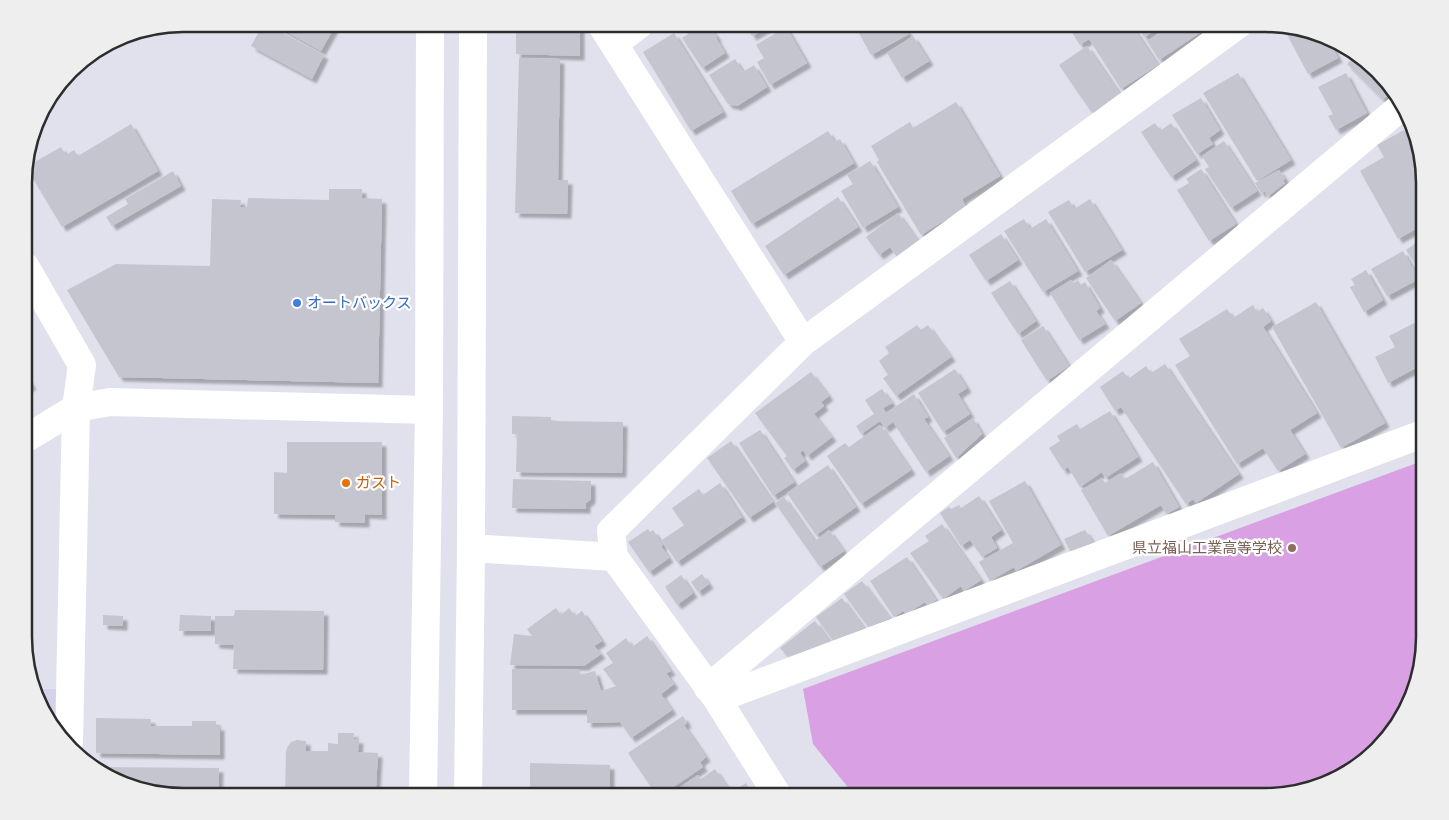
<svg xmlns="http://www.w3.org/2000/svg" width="1449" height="820" font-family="'Roboto Condensed','Noto Sans JP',sans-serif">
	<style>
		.education { fill: #d5d3ec }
		.pitch { fill: #d9a1e3 }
		.building { fill: #c5c5d0; filter: url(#shadow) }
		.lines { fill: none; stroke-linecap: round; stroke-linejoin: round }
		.minor { stroke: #fff; stroke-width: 28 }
		.shop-dot { fill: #3f7fe0; stroke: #fff; stroke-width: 2 }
		.food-dot { fill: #e8710a; stroke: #fff; stroke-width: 2 }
		.education-dot { fill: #8d6e63; stroke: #fff; stroke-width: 2 }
		.labels { text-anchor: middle; stroke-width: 4.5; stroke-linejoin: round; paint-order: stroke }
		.shop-label { font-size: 15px; fill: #366cbe; stroke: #fff; text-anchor: start }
		.food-label { font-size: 15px; fill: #c56008; stroke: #fff; text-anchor: start }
		.education-label { font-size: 15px; fill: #785e54; stroke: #fff; text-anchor: end }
		.rim { fill: none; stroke: #2d2d2d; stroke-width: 2.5 }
	</style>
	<defs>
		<filter id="shadow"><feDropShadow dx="4.5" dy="4.5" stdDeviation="1" flood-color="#0004"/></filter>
	</defs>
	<rect width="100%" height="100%" fill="#e1e1ed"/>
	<path class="education" d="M 37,689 L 58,689 L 58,732 L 51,725 Z"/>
	<path class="pitch" d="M 1425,460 L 1425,647 L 1404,716 L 1354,769 L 1276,796 L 855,796 L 813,744 L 803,689 Z"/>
	<path class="building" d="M 263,24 L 266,24 L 324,55 L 312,79 L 251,46 Z
		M 282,24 L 336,24 L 321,51 L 280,28 Z
		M 516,24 L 580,24 L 580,56 L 516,54 Z
		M 682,24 L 708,24 L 717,37 L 716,38 L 725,53 L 702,68 L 682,38 L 688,34 Z
		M 745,24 L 773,24 L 752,36 Z
		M 854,24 L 903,24 L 909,34 L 871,55 Z
		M 1079,24 L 1131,24 L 1158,65 L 1121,89 L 1089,39 L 1080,45 L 1071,31 L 1080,25 Z
		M 1136,24 L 1166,24 L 1144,37 Z
		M 1173,24 L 1196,24 L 1201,32 L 1159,60 L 1147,41 Z
		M 786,27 L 807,63 L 770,85 L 757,62 L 764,58 L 756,45 Z
		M 1288,30 L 1329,41 L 1338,58 L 1308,74 L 1285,31 Z
		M 674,33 L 723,112 L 691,131 L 643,52 Z
		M 913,36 L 929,61 L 902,78 L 887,53 Z
		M 1342,44 L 1345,45 L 1393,90 L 1383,100 L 1347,64 L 1351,60 L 1339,47 Z
		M 1087,46 L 1120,94 L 1092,113 L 1059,65 Z
		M 519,58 L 560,59 L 558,180 L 568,180 L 567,214 L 515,213 Z
		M 735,59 L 743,72 L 754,65 L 767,87 L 737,106 L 728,104 L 709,75 Z
		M 1238,73 L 1291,160 L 1257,181 L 1203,93 Z
		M 1346,73 L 1367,113 L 1336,130 L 1328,116 L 1333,114 L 1318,87 Z
		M 1201,98 L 1220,130 L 1209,138 L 1213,144 L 1197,154 L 1172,115 Z
		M 956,102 L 1000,176 L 962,199 L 966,207 L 921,235 L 877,162 L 879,160 L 871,146 L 910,122 L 913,128 Z
		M 1155,123 L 1160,131 L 1171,123 L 1196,160 L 1171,177 L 1141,132 Z
		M 131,124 L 158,171 L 62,227 L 26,167 L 61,147 L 66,155 L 74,150 L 78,156 Z
		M 1404,130 L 1421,160 L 1424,171 L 1414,177 L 1419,186 L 1425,183 L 1425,224 L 1398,239 L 1360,171 L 1384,157 L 1377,145 Z
		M 828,131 L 835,142 L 840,139 L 854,163 L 752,224 L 731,191 Z
		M 1224,141 L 1257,191 L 1231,208 L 1205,169 L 1209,167 L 1202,156 Z
		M 870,161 L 898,207 L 863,228 L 841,191 L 853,184 L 847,175 Z
		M 1201,169 L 1236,224 L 1209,241 L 1177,190 L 1189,183 L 1186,179 Z
		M 1279,170 L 1285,179 L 1283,181 L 1285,183 L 1267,197 L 1265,191 L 1261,193 L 1255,183 Z
		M 173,171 L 181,186 L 112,226 L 106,217 L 128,204 L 125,199 Z
		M 329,189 L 362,189 L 362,198 L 382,199 L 378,383 L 119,377 L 67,290 L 116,264 L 210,266 L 212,199 L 241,200 L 240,207 L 247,207 L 248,198 L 329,200 Z
		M 838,197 L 858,227 L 784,275 L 765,246 Z
		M 1090,199 L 1122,250 L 1085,272 L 1048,212 L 1069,200 L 1074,209 Z
		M 898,213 L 919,242 L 897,257 L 890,247 L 879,255 L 866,237 Z
		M 1024,219 L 1030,229 L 1046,219 L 1078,271 L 1043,292 L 1004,231 Z
		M 1001,234 L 1018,260 L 986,281 L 969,255 Z
		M 1425,237 L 1425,279 L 1406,250 Z
		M 1403,251 L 1419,279 L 1387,296 L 1371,269 Z
		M 1111,260 L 1141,303 L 1115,321 L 1086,278 Z
		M 1366,270 L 1383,300 L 1364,312 L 1350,287 L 1355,285 L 1351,279 Z
		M 1071,280 L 1074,283 L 1078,280 L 1081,285 L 1085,282 L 1100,308 L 1096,311 L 1105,324 L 1079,340 L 1050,293 Z
		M 1010,281 L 1036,321 L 1018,334 L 991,293 Z
		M 1316,302 L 1385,423 L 1341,448 L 1272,327 Z
		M 1253,305 L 1257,312 L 1263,308 L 1271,321 L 1263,327 L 1317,413 L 1290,430 L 1305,454 L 1278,471 L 1263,448 L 1237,464 L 1175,365 L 1190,356 L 1179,339 L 1227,309 L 1233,318 Z
		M 1416,322 L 1418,326 L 1425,322 L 1425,363 L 1388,383 L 1375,357 L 1395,347 L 1389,336 Z
		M 917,325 L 921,330 L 928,325 L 951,357 L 896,396 L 883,378 L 888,375 L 879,361 L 889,353 L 885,347 Z
		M 1043,326 L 1069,366 L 1047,381 L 1021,340 Z
		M 1165,364 L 1239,474 L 1196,503 L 1193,499 L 1186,504 L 1121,407 L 1115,411 L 1100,387 L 1123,371 L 1128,379 L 1146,366 L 1151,373 Z
		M 955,369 L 967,388 L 958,394 L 970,414 L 943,432 L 918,393 Z
		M 811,372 L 829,396 L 821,402 L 824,406 L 814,414 L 832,437 L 807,456 L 803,450 L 800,453 L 805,461 L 793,470 L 784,458 L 787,456 L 755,413 Z
		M 25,374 L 32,385 L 25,389 Z
		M 882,389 L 892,403 L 883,408 L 886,413 L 914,394 L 928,417 L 924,419 L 949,456 L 926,472 L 893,422 L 885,428 L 880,421 L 861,434 L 856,426 L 874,414 L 865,400 Z
		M 1110,411 L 1138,457 L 1105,478 L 1102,472 L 1080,487 L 1068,467 L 1063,470 L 1049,448 L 1060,441 L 1057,436 L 1077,424 L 1080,429 Z
		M 512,416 L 551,417 L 551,421 L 623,422 L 622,473 L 516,472 L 517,434 L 512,434 Z
		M 973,418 L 982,434 L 956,458 L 944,438 Z
		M 880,425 L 911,470 L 861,504 L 827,456 L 845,443 L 849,447 Z
		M 760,430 L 794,482 L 773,496 L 739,443 Z
		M 731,441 L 773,502 L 749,518 L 707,458 Z
		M 287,442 L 382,442 L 382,515 L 365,514 L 365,523 L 335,522 L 335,515 L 274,514 L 274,472 L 287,473 Z
		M 1153,462 L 1179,507 L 1166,514 L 1161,505 L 1108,536 L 1081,490 L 1102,478 L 1105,483 L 1121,473 L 1125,479 Z
		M 828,465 L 856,507 L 816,535 L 787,493 Z
		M 513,479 L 591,481 L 591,499 L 586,503 L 586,509 L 512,508 Z
		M 1025,481 L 1061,545 L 1016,571 L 1014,567 L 990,581 L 979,562 L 1013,543 L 989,501 Z
		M 720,483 L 742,517 L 677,562 L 662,540 L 684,525 L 672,508 L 699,489 L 703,495 Z
		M 979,496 L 1001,530 L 991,537 L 997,548 L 982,557 L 970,540 L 961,546 L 940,513 L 949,507 L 951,509 L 959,505 L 961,508 Z
		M 784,497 L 815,541 L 829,530 L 844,551 L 820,567 L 775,503 Z
		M 942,524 L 981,580 L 964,591 L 961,586 L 943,599 L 910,553 L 929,541 L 925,536 Z
		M 648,529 L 650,532 L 653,530 L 663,545 L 661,546 L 669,558 L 649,572 L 628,542 Z
		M 1085,530 L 1093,542 L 1070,551 L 1064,539 Z
		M 907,557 L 936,600 L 928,606 L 925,602 L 906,614 L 903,611 L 894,617 L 870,581 Z
		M 702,574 L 709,584 L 698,592 L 691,582 Z
		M 681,575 L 693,593 L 677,605 L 665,587 Z
		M 862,581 L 890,618 L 868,627 L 844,594 Z
		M 842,598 L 864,628 L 833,641 L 816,617 Z
		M 556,608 L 561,615 L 569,608 L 575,616 L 582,611 L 602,641 L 594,646 L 601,654 L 584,666 L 510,665 L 514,634 L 532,636 L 527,629 Z
		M 235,610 L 324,611 L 323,670 L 233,669 L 234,645 L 215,644 L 215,616 L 234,616 Z
		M 103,615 L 123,616 L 123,626 L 103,625 Z
		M 180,615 L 211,616 L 211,631 L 179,631 Z
		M 815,621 L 830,642 L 789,658 L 780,648 Z
		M 647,636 L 671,671 L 666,673 L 674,684 L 661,694 L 672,710 L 631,738 L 620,722 L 587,723 L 587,710 L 512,710 L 512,669 L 580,670 L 580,675 L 595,671 L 601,691 L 616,686 L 603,669 L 613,663 L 606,653 L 626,638 L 632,647 Z
		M 683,716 L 687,723 L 684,725 L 706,757 L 700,762 L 703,767 L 660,796 L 657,796 L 628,753 Z
		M 96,718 L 151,719 L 151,726 L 192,726 L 192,721 L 216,721 L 216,726 L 220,726 L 220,755 L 96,753 Z
		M 338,733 L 354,733 L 353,739 L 359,739 L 358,752 L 378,753 L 376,787 L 373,795 L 330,796 L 330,794 L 285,793 L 286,751 L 288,746 L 291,742 L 297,740 L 306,741 L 306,751 L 328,751 L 328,743 L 338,744 Z
		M 530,763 L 610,765 L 610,796 L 530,796 Z
		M 97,767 L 219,768 L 218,796 L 183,796 L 104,775 L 97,769 Z
		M 715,769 L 729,790 L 720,796 L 667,796 L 698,775 L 701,779 Z
		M 746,783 L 754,796 L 726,796 Z"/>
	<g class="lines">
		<path class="minor" d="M 601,24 L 803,342
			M 614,44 L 640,24
			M 25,266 L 82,365 L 76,408 L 69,742
			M 25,439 L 76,408 L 110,402 L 429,410
			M 471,548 L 614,557
			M 708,688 L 1402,106
			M 717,699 L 1425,433
			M 423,796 L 429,410 L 430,24
			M 468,796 L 471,548 L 473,24
			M 778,796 L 717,699 L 614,557 L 611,531 L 803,342 L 1239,24"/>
	</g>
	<circle class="shop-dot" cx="297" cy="303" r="5"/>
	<circle class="food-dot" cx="346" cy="483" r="5"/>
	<circle class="education-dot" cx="1292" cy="548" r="5"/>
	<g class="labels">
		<g class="shop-label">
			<text x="307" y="308">オートバックス</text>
		</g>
		<g class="food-label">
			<text x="356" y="488">ガスト</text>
		</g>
		<g class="education-label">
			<text x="1282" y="553">県立福山工業高等学校</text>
		</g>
	</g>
	<path d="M0 0H1449V820H0ZM183 32H1265A151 151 0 0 1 1416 183V637A151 151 0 0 1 1265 788H183A151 151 0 0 1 32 637V183A151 151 0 0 1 183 32Z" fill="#eee" fill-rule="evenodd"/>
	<path class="rim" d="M183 32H1265A151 151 0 0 1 1416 183V637A151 151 0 0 1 1265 788H183A151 151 0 0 1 32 637V183A151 151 0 0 1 183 32Z"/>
</svg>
